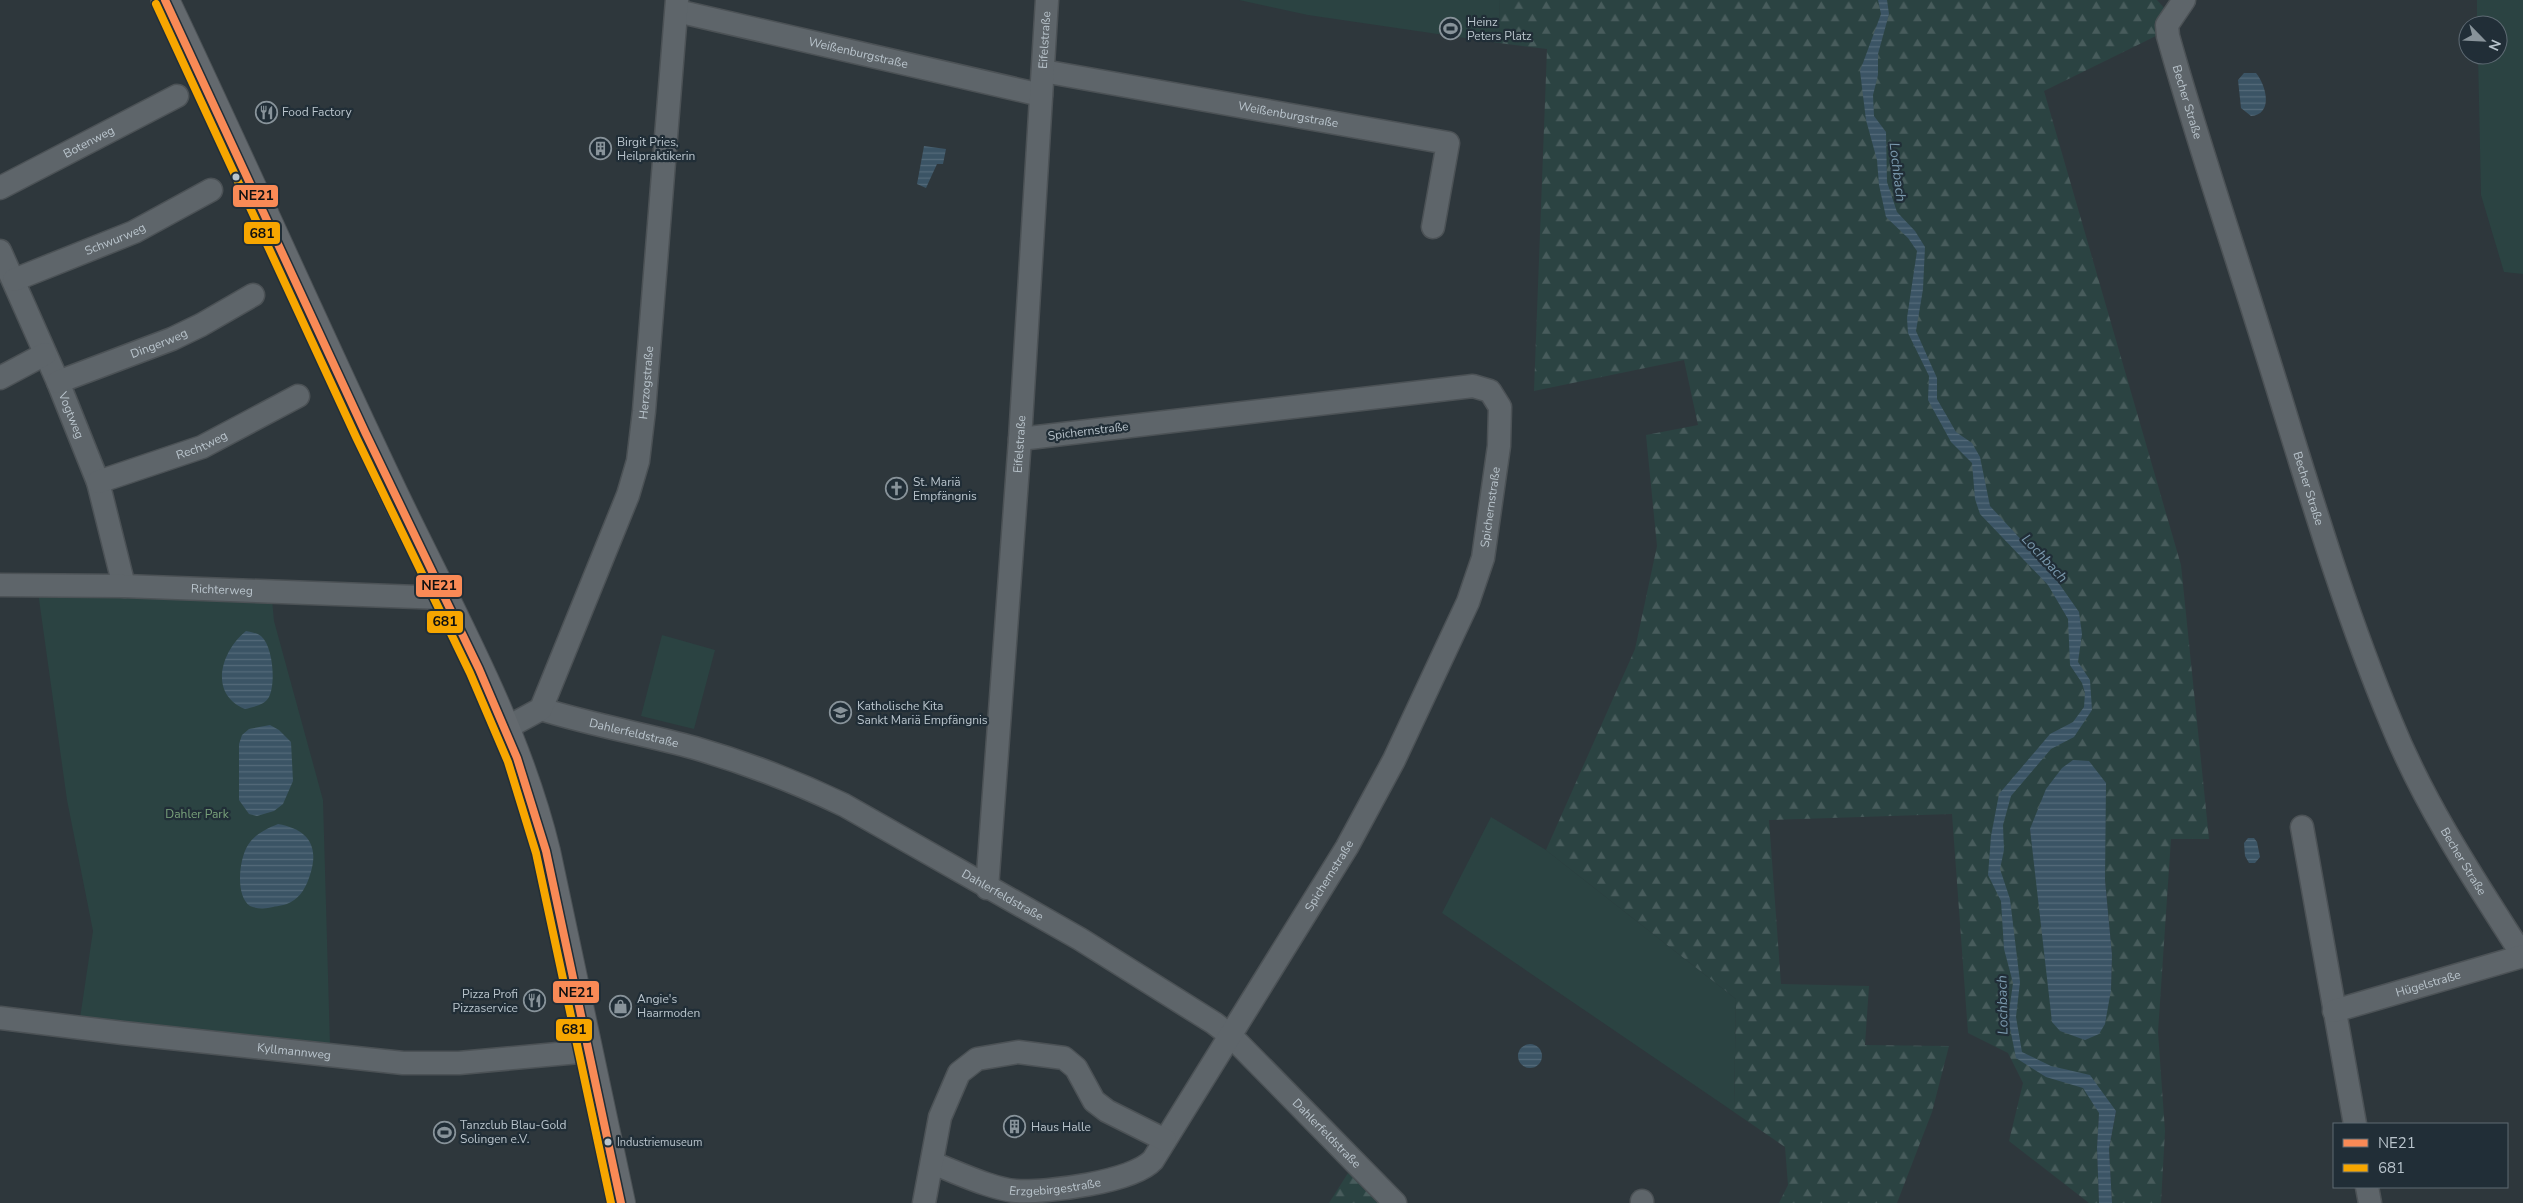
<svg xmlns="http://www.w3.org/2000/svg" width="2523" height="1203" font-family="'Nunito Sans',sans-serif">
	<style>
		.green { fill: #2b4342 }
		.forest { fill: url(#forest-firs); fill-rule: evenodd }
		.water { fill: url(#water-rules) }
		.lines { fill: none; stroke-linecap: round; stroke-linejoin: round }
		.minor-casing { stroke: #4c5256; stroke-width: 25 }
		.secondary-casing { stroke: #4c5256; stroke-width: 30 }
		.minor { stroke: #5e656a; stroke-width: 22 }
		.secondary { stroke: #63696e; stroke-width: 28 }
		.bus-1-casing { stroke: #212e37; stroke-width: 11 }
		.bus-2-casing { stroke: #212e37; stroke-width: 11 }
		.bus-1 { stroke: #f98a56; stroke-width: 8 }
		.bus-2 { stroke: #f7a600; stroke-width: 8 }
		.bus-dot { fill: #b9c4cc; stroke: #212e37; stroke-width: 2 }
		.labels { text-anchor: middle; stroke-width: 4.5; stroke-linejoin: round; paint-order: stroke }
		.bus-label { font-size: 11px; fill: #b9c4cc; stroke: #212e37; text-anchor: start }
		.poi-label { font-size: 12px; fill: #b9c4cc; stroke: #212e37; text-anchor: start }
		.street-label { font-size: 12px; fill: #b9c4cc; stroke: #212e37 }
		.park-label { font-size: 12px; fill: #78a17a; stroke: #212e37 }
		.water-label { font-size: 14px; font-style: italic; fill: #7a99ae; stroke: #212e37 }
		.line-badge { stroke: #212e37; stroke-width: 2 }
		.pale-badge-label { font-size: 14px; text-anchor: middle; font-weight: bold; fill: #111 }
	</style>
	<defs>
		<pattern id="forest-firs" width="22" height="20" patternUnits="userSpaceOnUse" patternTransform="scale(1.25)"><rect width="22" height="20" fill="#2b4342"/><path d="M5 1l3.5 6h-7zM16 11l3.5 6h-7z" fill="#485c5c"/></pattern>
		<pattern id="water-rules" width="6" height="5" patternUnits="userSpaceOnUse" patternTransform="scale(1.25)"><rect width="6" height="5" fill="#3b5465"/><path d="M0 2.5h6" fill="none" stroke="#556b7a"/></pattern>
	</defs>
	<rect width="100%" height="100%" fill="#2e373c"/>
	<path class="green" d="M 1239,0 L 1500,0 L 1499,43 L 1308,15 Z
		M 2477,0 L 2523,0 L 2523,274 L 2504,272 L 2481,195 L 2478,55 L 2498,55 L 2498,25 L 2477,25 Z
		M 38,592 L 272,599 L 274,621 L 323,800 L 330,1045 L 80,1018 L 93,931 L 67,800 Z
		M 662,635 L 715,650 L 694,729 L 641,716 Z
		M 1491,817 L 1546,850 L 1736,999 L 1734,1112 L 1442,913 Z"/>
	<path class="forest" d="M 1500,0 L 2157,0 L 2167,11 L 2158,35 L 2044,91 L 2181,565 L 2209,839 L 2171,839 L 2158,1032 L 2165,1131 L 2161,1203 L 2112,1203 L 2109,1149 L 2116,1112 L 2099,1113 L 2097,1148 L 2099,1203 L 2089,1203 L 2009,1141 L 2023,1083 L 2008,1053 L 1968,1033 L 1952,814 L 1769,820 L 1781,984 L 1869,986 L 1865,1045 L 1949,1046 L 1932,1112 L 1897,1203 L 1779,1203 L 1788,1185 L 1785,1147 L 1734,1112 L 1736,999 L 1546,850 L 1635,649 L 1657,546 L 1646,435 L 1698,425 L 1684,360 L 1534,391 L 1547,49 L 1499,43 ZM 2030,829 L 2105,880 L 2112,955 L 2111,990 L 2036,867 Z
		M 1348,1173 L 1378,1203 L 1329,1203 Z"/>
	<path class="water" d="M 1878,0 L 1887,0 L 1889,14 L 1878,54 L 1878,75 L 1873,95 L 1874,116 L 1886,132 L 1887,182 L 1897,212 L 1915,231 L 1925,247 L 1923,289 L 1916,331 L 1937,378 L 1937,399 L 1956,432 L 1972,443 L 1980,457 L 1990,506 L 2051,572 L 2079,612 L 2082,634 L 2078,662 L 2090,680 L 2092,710 L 2074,737 L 2051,749 L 2011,796 L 2003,825 L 2004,850 L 2000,869 L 2010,899 L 2020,982 L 2016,1017 L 2022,1052 L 2051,1066 L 2090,1075 L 2116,1111 L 2109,1149 L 2112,1203 L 2099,1203 L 2097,1148 L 2099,1113 L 2083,1088 L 2046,1077 L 2016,1058 L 2008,1018 L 2013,983 L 2004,949 L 2001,901 L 1988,875 L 1991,836 L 1999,794 L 2050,734 L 2073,722 L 2084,707 L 2085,693 L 2082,683 L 2070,665 L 2068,619 L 2048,585 L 1980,514 L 1975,499 L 1972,463 L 1951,442 L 1928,400 L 1929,376 L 1908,333 L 1907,318 L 1917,251 L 1908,238 L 1886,217 L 1879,185 L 1877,160 L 1866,120 L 1860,71 L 1881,14 Z
		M 2244,73 L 2256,73 C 2266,85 2274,114 2251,116 L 2241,108 L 2238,80 Z
		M 924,146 L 946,149 L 943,164 L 937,164 L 926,188 L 917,184 Z
		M 246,631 C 251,632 257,633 261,636 C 273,646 276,683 269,697 C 265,705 253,707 245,709 C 208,694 221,651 246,631 Z
		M 270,725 L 279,730 L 291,742 L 293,781 L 283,804 L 274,811 L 257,816 L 249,814 L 239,800 L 239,744 L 242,735 L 249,729 Z
		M 2073,760 L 2089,761 L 2106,783 L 2105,880 L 2112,955 L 2111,990 L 2105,1024 L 2099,1034 L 2085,1040 L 2060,1031 L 2052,1022 L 2030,829 L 2046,789 L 2062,768 Z
		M 278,824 C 307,829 320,845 310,875 C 307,885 301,897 291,902 C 286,905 278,906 273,907 C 266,909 256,909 250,906 C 235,896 239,859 248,845 C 255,834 266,829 278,824 Z
		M 2248,838 L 2254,838 L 2257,842 L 2260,857 L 2255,863 L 2249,863 L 2245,856 L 2244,843 Z
		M1518 1056a12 12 0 1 1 24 0a12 12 0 1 1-24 0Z"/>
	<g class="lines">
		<defs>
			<g id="minor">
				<path id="s1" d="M 2184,0 L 2167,25 L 2168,36 C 2197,140 2232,242 2264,345 C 2304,472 2340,600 2391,722 C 2425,806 2475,881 2523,956"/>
				<path id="s2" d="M 677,11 L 1041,95"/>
				<path id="s3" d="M 1043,71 L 1448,143 L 1433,227"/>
				<path id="s4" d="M 0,188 L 177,96"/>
				<path id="s5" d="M 0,251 L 58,382 L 98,482 L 124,586"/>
				<path id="s6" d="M 14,280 L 134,232 L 211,190"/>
				<path d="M 0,378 L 45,354"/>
				<path id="s7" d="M 58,382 L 172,339 L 201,325 L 253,295"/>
				<path id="s8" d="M 98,482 L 202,447 L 298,396"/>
				<path id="s9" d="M 0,585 L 124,586 L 444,598"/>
				<path id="s10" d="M 541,709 C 592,725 644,734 695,748 C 747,763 796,782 844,805 L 1080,939 L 1214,1023 L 1231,1036 L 1395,1203"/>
				<path id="s11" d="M 506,728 L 541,709 L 628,495 L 638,461 L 644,411 L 677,0"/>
				<path d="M 2302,827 L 2355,1124"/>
				<path id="s12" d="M 987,888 L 1020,439 L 1047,0"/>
				<path id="s13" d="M 2334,1011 L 2523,956"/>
				<path id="s14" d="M 0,1018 L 123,1033 L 403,1063 L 459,1063 L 590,1051"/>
				<path id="s15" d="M 932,1163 C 957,1172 991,1189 1016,1191 C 1046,1193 1133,1182 1153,1160 L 1347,847 L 1394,760 L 1468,602 L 1483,558 L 1499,446 L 1500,407 L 1490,391 L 1473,386 L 1020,439"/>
				<path d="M 2367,1187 L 2370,1203"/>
				<path d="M 1642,1201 L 1642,1203"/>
				<path d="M 924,1203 L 940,1117 L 959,1073 L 977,1059 L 1018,1052 L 1064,1058 L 1076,1068 L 1094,1101 L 1107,1111 L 1165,1140"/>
			</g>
			<path id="secondary" d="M 165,0 C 243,164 316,330 394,494 C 450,611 515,724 546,851 L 621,1203"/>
		</defs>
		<use href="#minor" class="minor-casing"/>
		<use href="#secondary" class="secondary-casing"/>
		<use href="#minor" class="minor"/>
		<use href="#secondary" class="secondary"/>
		<defs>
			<path id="bus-1" d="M 165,0 L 365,432 L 479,669 L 517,758 L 546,851 L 621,1203"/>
			<path id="bus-2" d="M 156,4 L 356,437 L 470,673 L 508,762 L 536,853 L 611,1203"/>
		</defs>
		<use href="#bus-1" class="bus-1-casing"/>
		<use href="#bus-2" class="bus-2-casing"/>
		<use href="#bus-1" class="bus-1"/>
		<use href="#bus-2" class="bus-2"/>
	</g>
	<defs>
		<symbol id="stadium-ring" viewBox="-11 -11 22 22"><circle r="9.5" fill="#212e37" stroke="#88939a" stroke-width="1.5"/><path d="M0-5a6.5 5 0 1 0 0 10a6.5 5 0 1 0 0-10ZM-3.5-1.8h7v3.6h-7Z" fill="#88939a"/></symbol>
		<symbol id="restaurant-ring" viewBox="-11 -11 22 22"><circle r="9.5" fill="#212e37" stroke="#88939a" stroke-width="1.5"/><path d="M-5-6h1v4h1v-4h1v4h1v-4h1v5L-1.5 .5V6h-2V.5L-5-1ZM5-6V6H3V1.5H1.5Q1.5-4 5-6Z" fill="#88939a"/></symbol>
		<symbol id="building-ring" viewBox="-11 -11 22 22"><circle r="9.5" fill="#212e37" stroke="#88939a" stroke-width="1.5"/><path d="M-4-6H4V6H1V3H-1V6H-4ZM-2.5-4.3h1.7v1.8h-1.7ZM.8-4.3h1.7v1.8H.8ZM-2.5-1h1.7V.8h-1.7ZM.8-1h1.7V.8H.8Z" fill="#88939a"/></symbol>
		<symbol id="church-ring" viewBox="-11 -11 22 22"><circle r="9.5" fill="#212e37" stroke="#88939a" stroke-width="1.5"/><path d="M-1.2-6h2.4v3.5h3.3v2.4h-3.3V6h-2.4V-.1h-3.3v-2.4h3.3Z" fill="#88939a"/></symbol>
		<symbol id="school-ring" viewBox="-11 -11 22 22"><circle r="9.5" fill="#212e37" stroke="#88939a" stroke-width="1.5"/><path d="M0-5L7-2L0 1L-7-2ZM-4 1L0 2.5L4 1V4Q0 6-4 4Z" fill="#88939a"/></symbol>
		<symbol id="shop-ring" viewBox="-11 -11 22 22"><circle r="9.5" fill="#212e37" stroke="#88939a" stroke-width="1.5"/><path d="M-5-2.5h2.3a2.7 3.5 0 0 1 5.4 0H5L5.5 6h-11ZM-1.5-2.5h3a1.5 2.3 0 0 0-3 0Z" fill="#88939a"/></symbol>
	</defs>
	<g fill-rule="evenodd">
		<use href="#stadium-ring" x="1438" y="16" width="25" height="25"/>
		<use href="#restaurant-ring" x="254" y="100" width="25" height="25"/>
		<use href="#building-ring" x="588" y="136" width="25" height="25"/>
		<use href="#church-ring" x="884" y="476" width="25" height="25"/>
		<use href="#school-ring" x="828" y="700" width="25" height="25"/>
		<use href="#restaurant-ring" x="522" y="988" width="25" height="25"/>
		<use href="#shop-ring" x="608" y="994" width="25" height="25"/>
		<use href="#building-ring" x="1002" y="1114" width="25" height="25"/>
		<use href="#stadium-ring" x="432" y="1120" width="25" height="25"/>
	</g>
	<g class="bus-dot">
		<circle cx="236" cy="177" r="4.5"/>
		<circle cx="608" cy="1142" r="4.5"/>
	</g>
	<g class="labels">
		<g class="bus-label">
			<text x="617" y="1146">Industriemuseum</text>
		</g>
		<g class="poi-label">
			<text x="1467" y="26">Heinz<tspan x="1467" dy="14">Peters Platz</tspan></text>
			<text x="282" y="116">Food Factory</text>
			<text x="617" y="146">Birgit Pries,<tspan x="617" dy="14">Heilpraktikerin</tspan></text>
			<text x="913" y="486">St. Mariä<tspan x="913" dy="14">Empfängnis</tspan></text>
			<text x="857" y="710">Katholische Kita<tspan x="857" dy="14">Sankt Mariä Empfängnis</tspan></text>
			<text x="518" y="998" text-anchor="end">Pizza Profi<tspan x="518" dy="14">Pizzaservice</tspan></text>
			<text x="637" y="1003">Angie's<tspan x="637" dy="14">Haarmoden</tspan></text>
			<text x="460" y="1129">Tanzclub Blau-Gold<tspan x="460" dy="14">Solingen e.V.</tspan></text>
			<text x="1031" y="1131">Haus Halle</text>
		</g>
		<g class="street-label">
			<text dy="4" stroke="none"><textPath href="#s12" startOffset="850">Eifelstraße</textPath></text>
			<text dy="4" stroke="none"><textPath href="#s2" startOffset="186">Weißenburgstraße</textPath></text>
			<text dy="4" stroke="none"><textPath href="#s1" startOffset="110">Becher Straße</textPath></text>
			<text dy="4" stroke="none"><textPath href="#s3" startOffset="249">Weißenburgstraße</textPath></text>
			<text dy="4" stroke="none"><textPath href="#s4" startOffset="100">Botenweg</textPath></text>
			<text dy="4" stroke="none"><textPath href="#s6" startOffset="109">Schwurweg</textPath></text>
			<text dy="4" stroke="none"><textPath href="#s7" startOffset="108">Dingerweg</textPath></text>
			<text dy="4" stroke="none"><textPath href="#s11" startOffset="385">Herzogstraße</textPath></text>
			<text dy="4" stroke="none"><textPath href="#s5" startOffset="179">Vogtweg</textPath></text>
			<text transform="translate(1088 431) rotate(-7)" y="4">Spichernstraße</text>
			<text dy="4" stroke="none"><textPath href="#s12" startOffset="445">Eifelstraße</textPath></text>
			<text dy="4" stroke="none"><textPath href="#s8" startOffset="110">Rechtweg</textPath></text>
			<text dy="4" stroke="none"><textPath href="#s1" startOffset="515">Becher Straße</textPath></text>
			<text dy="4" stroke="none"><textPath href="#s15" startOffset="971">Spichernstraße</textPath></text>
			<text dy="4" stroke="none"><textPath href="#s9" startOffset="222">Richterweg</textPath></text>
			<text dy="4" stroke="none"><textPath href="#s10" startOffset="96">Dahlerfeldstraße</textPath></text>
			<text dy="4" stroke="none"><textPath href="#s1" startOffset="920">Becher Straße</textPath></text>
			<text dy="4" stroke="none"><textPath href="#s15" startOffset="566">Spichernstraße</textPath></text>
			<text dy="4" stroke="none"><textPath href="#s10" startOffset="501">Dahlerfeldstraße</textPath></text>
			<text dy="4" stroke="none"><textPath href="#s13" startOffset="98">Hügelstraße</textPath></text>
			<text dy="4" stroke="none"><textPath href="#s14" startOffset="296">Kyllmannweg</textPath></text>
			<text dy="4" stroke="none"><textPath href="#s10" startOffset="906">Dahlerfeldstraße</textPath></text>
			<text dy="4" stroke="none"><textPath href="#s15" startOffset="128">Erzgebirgestraße</textPath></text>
		</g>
		<g class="park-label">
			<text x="197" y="818">Dahler Park</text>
		</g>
		<g class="water-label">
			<text transform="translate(1898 172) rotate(83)" y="5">Lochbach</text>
			<text transform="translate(2045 558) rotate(47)" y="5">Lochbach</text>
			<text transform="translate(2002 1005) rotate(-91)" y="5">Lochbach</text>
		</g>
	</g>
	<g class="line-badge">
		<rect x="232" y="184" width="47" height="24" rx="5" fill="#f98a56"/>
		<rect x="243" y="221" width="38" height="24" rx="5" fill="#f7a600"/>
		<rect x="415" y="574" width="48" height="24" rx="5" fill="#f98a56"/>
		<rect x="426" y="610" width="38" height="24" rx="5" fill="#f7a600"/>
		<rect x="552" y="980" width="48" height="24" rx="5" fill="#f98a56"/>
		<rect x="555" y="1018" width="38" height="24" rx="5" fill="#f7a600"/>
	</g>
	<g class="pale-badge-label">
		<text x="256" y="200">NE21</text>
		<text x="262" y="238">681</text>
		<text x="439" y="590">NE21</text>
		<text x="445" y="626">681</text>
		<text x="576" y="997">NE21</text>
		<text x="574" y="1034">681</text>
	</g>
	<rect x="2333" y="1123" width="175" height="65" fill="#212e37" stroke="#5e6a73"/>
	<rect x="2343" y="1139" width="25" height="8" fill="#f98a56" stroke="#5e6a73"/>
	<text x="2378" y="1148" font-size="15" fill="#b9c4cc">NE21</text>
	<rect x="2343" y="1164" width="25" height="8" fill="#f7a600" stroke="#5e6a73"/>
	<text x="2378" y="1173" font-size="15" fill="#b9c4cc">681</text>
	<g transform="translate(2483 40) rotate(114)"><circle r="24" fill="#212e37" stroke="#5e6a73"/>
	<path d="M0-4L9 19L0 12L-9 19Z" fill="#88939a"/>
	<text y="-8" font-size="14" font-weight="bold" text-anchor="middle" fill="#b9c4cc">N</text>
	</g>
</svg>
